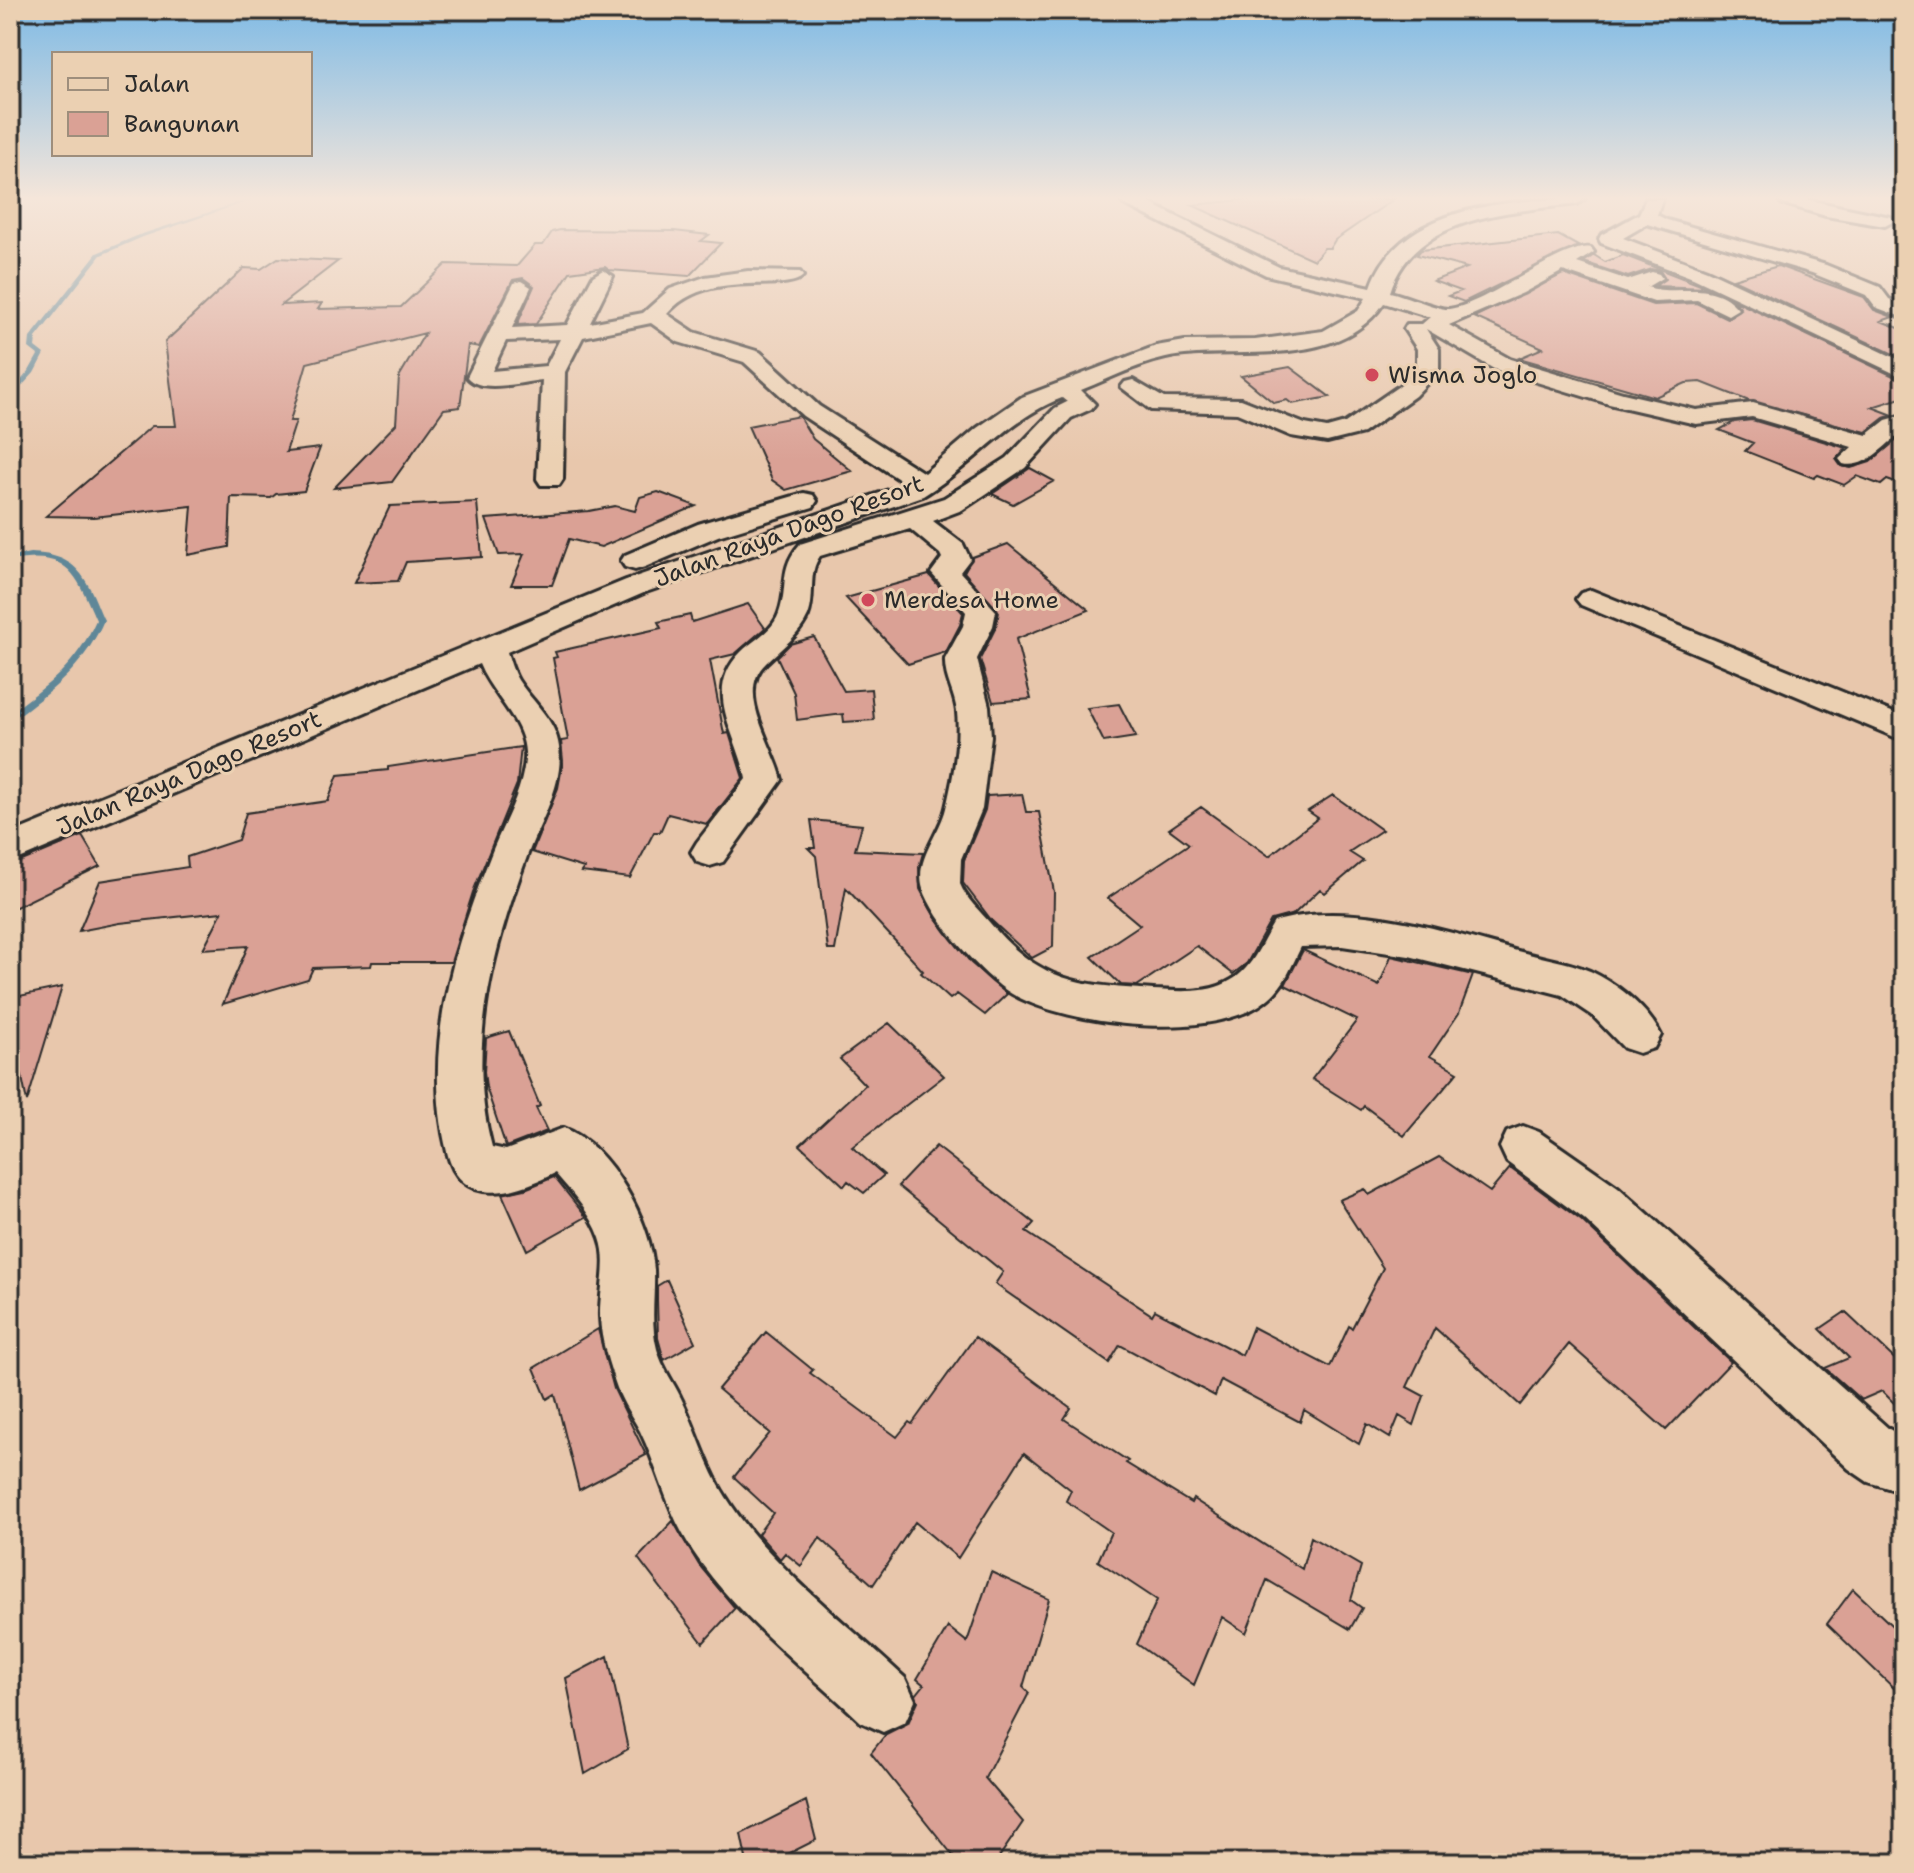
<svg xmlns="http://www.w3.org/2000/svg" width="1914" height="1873" font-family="'Shantell Sans',sans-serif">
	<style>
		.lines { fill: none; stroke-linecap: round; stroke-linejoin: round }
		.stream { fill: #5e8798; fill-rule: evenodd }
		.building { fill: #daa195; stroke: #2b2b2b; stroke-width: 2 }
		.minor-casing { stroke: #2b2b2b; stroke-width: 6 }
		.minor { fill: #ebd0b2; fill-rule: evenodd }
		.poi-dot { fill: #d1495b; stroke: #ebd0b2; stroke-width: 3 }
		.labels { text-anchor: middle; stroke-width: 6; stroke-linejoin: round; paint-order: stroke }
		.far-poi-label { font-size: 24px; fill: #2b2b2b; stroke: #ebd0b2; text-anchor: start }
		.far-street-label { font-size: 24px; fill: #2b2b2b; stroke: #ebd0b2 }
	</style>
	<rect width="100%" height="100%" fill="#e8c7ac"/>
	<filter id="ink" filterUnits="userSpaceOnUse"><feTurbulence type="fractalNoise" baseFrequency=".0125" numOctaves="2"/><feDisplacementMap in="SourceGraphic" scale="16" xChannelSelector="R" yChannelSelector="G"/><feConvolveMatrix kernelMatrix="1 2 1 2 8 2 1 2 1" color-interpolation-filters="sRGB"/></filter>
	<g filter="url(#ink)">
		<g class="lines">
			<path class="stream" d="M 250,199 L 255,199 L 143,237 L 101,255 L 36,338 L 35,347 L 44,354 L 34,373 L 10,399 L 10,393 L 29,371 L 38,355 L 29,348 L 30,338 L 97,253 L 139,235 Z
				M 30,553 C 80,554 87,580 104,620 C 89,655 67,679 36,702 C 28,708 19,716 10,720 L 10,713 C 49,684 76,666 96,620 C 75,571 68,551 10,561 L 10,557 Z"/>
		</g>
		<path class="building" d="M 1252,199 L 1275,200 L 1394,199 L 1335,240 L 1330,248 L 1324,248 L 1314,260 L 1192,205 Z
			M 560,230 L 674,231 L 709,235 L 701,241 L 721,243 L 689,276 L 609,270 L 605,267 L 570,272 L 536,324 L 517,325 L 534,286 L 523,278 L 513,280 L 479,347 L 468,345 L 460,407 L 444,409 L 392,482 L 334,488 L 396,424 L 399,377 L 425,333 L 307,363 L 290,421 L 296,421 L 286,452 L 320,448 L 304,491 L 276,494 L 271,498 L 231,497 L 229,547 L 188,555 L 192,506 L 94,517 L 46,516 L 152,426 L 176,426 L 165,342 L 244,268 L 261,269 L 278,258 L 338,261 L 281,305 L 322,303 L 318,309 L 401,307 L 446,264 L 517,266 L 535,245 L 543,245 L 552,232 Z
			M 1558,235 L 1578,246 L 1464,302 L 1448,296 L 1461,291 L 1433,281 L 1467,268 L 1417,255 L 1421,250 Z
			M 1594,255 L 1605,262 L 1623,255 L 1708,288 L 1655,286 L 1665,279 L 1660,271 L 1651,269 L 1628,277 L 1584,262 Z
			M 1778,266 L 1864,297 L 1874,310 L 1893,317 L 1881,321 L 1904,330 L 1904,359 L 1733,279 Z
			M 1563,274 L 1653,305 L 1696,303 L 1727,318 L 1741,309 L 1733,300 L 1904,381 L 1904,397 L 1872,407 L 1893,415 L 1884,418 L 1866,432 L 1749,401 L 1701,382 L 1686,383 L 1655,397 L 1519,358 L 1543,348 L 1474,317 Z
			M 1290,367 L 1330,397 L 1292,404 L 1287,400 L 1274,403 L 1241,376 Z
			M 799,416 L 813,439 L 852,471 L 786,490 L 772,480 L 748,426 Z
			M 1752,420 L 1846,448 L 1836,459 L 1841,466 L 1851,468 L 1870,462 L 1904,434 L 1904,486 L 1887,480 L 1881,485 L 1857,476 L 1844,485 L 1818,475 L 1814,478 L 1745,451 L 1753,443 L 1719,430 L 1734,422 Z
			M 1030,468 L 1054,481 L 1013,504 L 992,494 Z
			M 658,492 L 696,506 L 601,547 L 569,539 L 552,585 L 511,585 L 524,554 L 499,555 L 486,519 L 589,511 L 615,506 L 635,511 L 640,497 Z
			M 477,502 L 482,557 L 406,562 L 398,581 L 354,583 L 390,506 Z
			M 1008,544 L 1089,610 L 1016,639 L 1031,699 L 993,702 L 980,659 L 996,627 L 999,612 L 964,572 L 972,557 Z
			M 929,575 L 963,613 L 960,625 L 946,652 L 908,664 L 846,598 Z
			M 748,604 L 765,628 L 735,654 L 710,660 L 724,734 L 729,733 L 743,778 L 707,824 L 668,814 L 660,832 L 654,832 L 630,878 L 581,872 L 584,868 L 532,852 L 558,788 L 563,761 L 561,741 L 568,740 L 553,658 L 557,657 L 555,652 L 661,628 L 658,622 L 690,615 L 692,622 Z
			M 814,637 L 844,691 L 871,689 L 874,720 L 844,722 L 843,714 L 797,720 L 794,693 L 777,657 L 790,644 Z
			M 1119,704 L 1136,737 L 1104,742 L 1087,708 Z
			M 521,747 L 517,784 L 473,892 L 451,962 L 372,962 L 371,966 L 313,968 L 308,979 L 223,1004 L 248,946 L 203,949 L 222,912 L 120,923 L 79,931 L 100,881 L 188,867 L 187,857 L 238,840 L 246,813 L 328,801 L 338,775 L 388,770 L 388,767 Z
			M 1022,794 L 1026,812 L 1039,812 L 1054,892 L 1053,947 L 1032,958 L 992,921 L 963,883 L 964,860 L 985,810 L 987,796 Z
			M 1333,795 L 1382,830 L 1349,852 L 1363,861 L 1325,893 L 1320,889 L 1294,914 L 1271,920 L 1247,963 L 1233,974 L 1197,946 L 1137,986 L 1121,985 L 1092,957 L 1140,925 L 1108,898 L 1189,844 L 1169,829 L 1201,807 L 1269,856 L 1318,818 L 1308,811 Z
			M 811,820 L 862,825 L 855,850 L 923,853 L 919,867 L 920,889 L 935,917 L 971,963 L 1007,994 L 985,1015 L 957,994 L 950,999 L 921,973 L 923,971 L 846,888 L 835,950 L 828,950 L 816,856 L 808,848 L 815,848 Z
			M 82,836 L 100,866 L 10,910 L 10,866 Z
			M 1303,950 L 1379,986 L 1391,956 L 1473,975 L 1459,1013 L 1430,1056 L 1458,1072 L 1404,1136 L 1364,1106 L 1361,1110 L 1312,1079 L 1357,1020 L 1285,985 Z
			M 62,987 L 27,1102 L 10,1018 L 10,998 Z
			M 889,1023 L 944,1076 L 852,1147 L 884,1175 L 864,1193 L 848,1181 L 844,1186 L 800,1145 L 865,1085 L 840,1059 Z
			M 509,1031 L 540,1106 L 536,1108 L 547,1131 L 506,1147 L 486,1087 L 484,1072 L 486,1038 Z
			M 936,1146 L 1034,1223 L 1026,1232 L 1152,1315 L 1155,1310 L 1242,1355 L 1253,1327 L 1330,1367 L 1349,1326 L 1352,1328 L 1383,1268 L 1339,1200 L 1365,1189 L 1369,1195 L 1439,1157 L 1490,1192 L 1510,1168 L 1582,1221 L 1731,1362 L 1666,1430 L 1569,1344 L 1520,1405 L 1435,1328 L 1407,1387 L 1424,1396 L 1414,1425 L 1399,1416 L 1390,1438 L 1367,1424 L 1359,1444 L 1304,1410 L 1300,1422 L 1221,1380 L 1215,1396 L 1120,1345 L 1109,1363 L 995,1284 L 1003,1272 L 898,1186 Z
			M 554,1177 L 586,1217 L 527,1250 L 502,1194 L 525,1189 Z
			M 667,1280 L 695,1342 L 664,1360 L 658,1338 L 657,1300 L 657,1286 Z
			M 1845,1312 L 1904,1368 L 1904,1413 L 1882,1391 L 1861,1400 L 1825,1368 L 1849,1358 L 1820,1329 Z
			M 598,1329 L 614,1389 L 646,1455 L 579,1490 L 555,1394 L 547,1399 L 534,1368 Z
			M 766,1332 L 813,1370 L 810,1373 L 897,1437 L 909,1422 L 912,1424 L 975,1337 L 1071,1408 L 1064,1419 L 1128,1461 L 1126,1463 L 1191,1503 L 1193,1499 L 1302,1569 L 1311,1537 L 1361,1566 L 1351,1600 L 1362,1608 L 1350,1629 L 1267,1580 L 1246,1633 L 1222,1617 L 1194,1685 L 1137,1644 L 1157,1600 L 1098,1561 L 1111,1532 L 1066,1501 L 1071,1490 L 1024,1453 L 958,1558 L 915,1522 L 873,1585 L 820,1538 L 801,1566 L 785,1553 L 780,1559 L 758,1534 L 773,1513 L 734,1477 L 770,1433 L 718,1389 Z
			M 673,1521 L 699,1565 L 735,1608 L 703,1643 L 638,1558 Z
			M 991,1572 L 1049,1599 L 1023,1687 L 1029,1693 L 985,1778 L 1023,1822 L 995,1863 L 959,1863 L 871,1753 L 886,1734 L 908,1723 L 918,1701 L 916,1695 L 924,1685 L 917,1679 L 948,1627 L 967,1642 Z
			M 1853,1589 L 1904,1637 L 1904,1698 L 1827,1624 Z
			M 608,1656 L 628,1749 L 585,1774 L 566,1678 Z
			M 806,1801 L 816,1840 L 770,1863 L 747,1863 L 741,1834 Z"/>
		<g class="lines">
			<defs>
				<path id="minor" d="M 1120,199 L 1141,199 L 1279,267 L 1371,287 C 1399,205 1512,199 1585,199 L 1577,204 C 1510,212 1414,215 1390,292 C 1404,295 1439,310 1449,309 C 1485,305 1566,242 1591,248 L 1594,252 L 1577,263 L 1628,280 L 1652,272 L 1659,274 L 1662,278 L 1647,287 C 1679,297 1712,278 1738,309 L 1728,315 L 1697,300 L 1654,302 L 1563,271 L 1523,293 L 1449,325 L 1510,359 L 1623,393 L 1696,410 L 1753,403 L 1867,435 L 1886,420 L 1904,415 L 1904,430 C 1887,443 1866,470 1843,464 L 1839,459 L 1852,447 L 1752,417 L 1696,424 L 1609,404 L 1494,369 L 1426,329 L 1439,349 L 1439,369 L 1436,374 L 1415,396 L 1363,433 L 1327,442 L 1291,436 L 1237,413 L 1151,410 L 1121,387 L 1125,382 L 1133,380 L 1164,398 L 1241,399 L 1305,424 L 1327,428 L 1345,423 L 1399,386 L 1417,368 L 1417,349 L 1404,329 L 1407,324 L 1422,324 L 1430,317 L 1384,303 C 1341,366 1252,349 1185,355 C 1149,358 1114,377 1081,390 L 1095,404 L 1091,409 L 1071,418 L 1025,468 L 962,510 L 933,521 L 963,544 L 970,559 L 960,572 L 996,611 L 993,626 L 977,659 L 989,706 L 991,736 L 982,809 L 961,859 L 960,884 C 966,899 980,911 990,923 C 1040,983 1079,985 1153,990 C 1175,991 1205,994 1226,983 C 1252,971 1260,945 1274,922 C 1348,898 1452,933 1525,953 C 1550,960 1577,963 1600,976 C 1624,989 1649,1011 1661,1035 L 1654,1048 L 1639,1053 L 1624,1048 L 1592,1015 L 1562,995 L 1409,956 L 1342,946 L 1301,947 C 1292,965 1285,985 1269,998 C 1217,1044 1068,1026 1012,994 C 982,976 934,921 923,888 C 914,860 940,834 946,808 C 953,779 960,742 957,712 C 955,693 944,678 945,659 L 963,626 L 966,612 L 931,573 L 942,558 L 940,554 L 910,529 L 820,556 C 807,574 816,596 808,616 C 799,636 781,648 766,663 C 734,693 774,745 782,780 L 723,862 L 710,866 L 697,862 L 691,852 L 697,842 L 746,779 C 738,734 701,692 741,652 C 753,640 773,631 779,613 C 789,585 778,570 800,544 L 944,498 L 1007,458 L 1055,408 L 1067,402 L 1062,398 C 1007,419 972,467 923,496 L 646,592 L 507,652 C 510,661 513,672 518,680 C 532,702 556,720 559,747 C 564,783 542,818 529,851 C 494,945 465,1047 492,1147 L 506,1150 L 564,1128 C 610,1145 652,1223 654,1270 C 655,1297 650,1322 657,1349 C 662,1368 673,1381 681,1398 C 697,1430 706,1466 726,1497 C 767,1563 848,1624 905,1678 L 915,1700 L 905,1722 L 883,1732 L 861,1722 C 804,1668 723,1605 685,1538 C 665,1503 657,1466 640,1431 C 632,1416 623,1404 617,1388 C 609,1365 601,1341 600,1317 C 599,1291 609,1263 600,1238 C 591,1213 572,1193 555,1173 C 516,1193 461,1210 447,1152 C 422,1050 452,952 490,857 C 502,825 522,794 525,760 C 528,722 492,697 479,664 L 10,863 L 10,834 L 626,580 L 906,484 L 803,416 L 744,362 L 678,342 L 651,323 L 583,337 L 565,372 L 563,479 L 559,485 L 541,485 L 537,479 L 542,380 C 522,382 480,394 467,377 L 514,283 L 521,281 L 531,287 L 512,328 L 567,325 L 593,276 L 603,270 L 613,276 L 590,323 L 643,313 L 670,289 L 705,277 L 748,271 L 800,272 L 803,276 C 785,295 708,266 667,314 L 694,332 L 760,352 L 819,406 L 924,473 L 977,428 L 1022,397 L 1156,346 L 1185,341 L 1255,340 L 1323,331 L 1358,311 L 1366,298 L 1266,275 L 1122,203 ZM 560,339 L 546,366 L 492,371 L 506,341 Z
					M 1646,199 L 1662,199 L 1657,215 L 1667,220 L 1826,265 L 1880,287 L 1889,299 L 1904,305 L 1904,318 L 1875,307 L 1866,295 L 1812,273 L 1647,224 L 1623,238 L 1707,270 L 1904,362 L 1904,378 L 1693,278 L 1601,243 L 1599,239 L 1601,235 L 1639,214 Z
					M 1778,199 L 1804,199 L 1891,217 L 1894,221 L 1885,226 L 1826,216 L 1781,203 Z
					M 804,493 L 813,495 L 817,501 L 813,507 L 718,536 L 645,567 L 635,570 L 625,567 L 621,561 L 625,555 L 698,524 Z
					M 1591,590 L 1904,717 L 1904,741 L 1581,605 L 1576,599 L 1581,593 Z
					M 1523,1126 L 1539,1132 L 1618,1187 L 1889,1429 L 1904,1437 L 1904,1493 L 1868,1482 L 1849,1469 L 1584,1219 L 1507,1162 L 1500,1147 L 1507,1132 Z"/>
			</defs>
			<use href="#minor" class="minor-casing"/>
			<use href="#minor" class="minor"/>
		</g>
	</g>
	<linearGradient id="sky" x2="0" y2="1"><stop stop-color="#7ebae5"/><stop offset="0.43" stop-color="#f5e6da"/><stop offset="1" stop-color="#f5e6da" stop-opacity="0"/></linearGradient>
	<rect width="1914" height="461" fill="url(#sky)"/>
	<g class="poi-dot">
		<circle cx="1372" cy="375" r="8"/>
		<circle cx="868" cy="600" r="8"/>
	</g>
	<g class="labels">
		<g class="far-poi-label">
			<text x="1388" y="383">Wisma Joglo</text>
			<text x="884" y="608">Merdesa Home</text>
		</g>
		<g class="far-street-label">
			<text transform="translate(789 531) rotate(-20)" y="8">Jalan Raya Dago Resort</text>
			<text transform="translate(189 773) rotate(-23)" y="8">Jalan Raya Dago Resort</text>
		</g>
	</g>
	<rect width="1914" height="1873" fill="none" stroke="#ebd0b2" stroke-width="40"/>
	<rect x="20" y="20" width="1874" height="1833" fill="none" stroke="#2b2b2b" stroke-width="3" filter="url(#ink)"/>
	<rect x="52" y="52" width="260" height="104" fill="#ebd0b2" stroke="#9e8e7c" stroke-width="2"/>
	<rect x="68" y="78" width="40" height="12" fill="#ebd0b2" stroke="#9e8e7c" stroke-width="2"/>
	<text x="124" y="92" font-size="24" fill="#2b2b2b">Jalan</text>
	<rect x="68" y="112" width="40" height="24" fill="#daa195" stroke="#9e8e7c" stroke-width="2"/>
	<text x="124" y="132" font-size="24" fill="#2b2b2b">Bangunan</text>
</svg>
